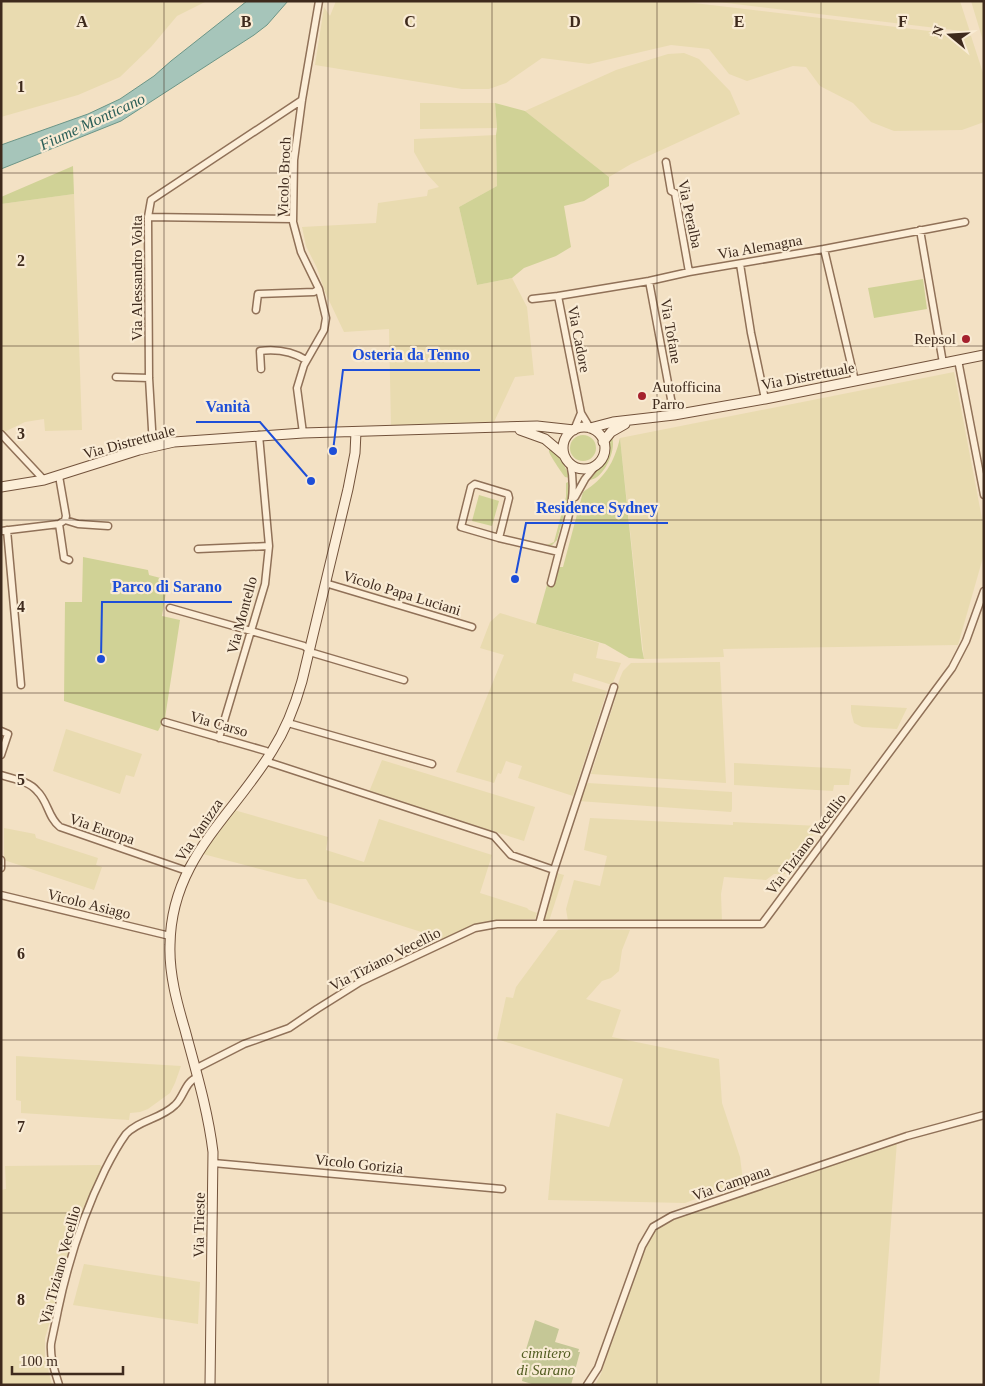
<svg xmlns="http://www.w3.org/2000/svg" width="985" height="1386" font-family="'Times New Roman',serif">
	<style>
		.farmland { fill: #e9dbb0 }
		.green { fill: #d0d296 }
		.cemetery { fill: #c5c796 }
		.water { fill: #a6c5ba; stroke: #6c9587 }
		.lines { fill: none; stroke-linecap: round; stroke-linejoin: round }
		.street-casing { stroke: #907158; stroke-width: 9 }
		.secondary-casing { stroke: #72523b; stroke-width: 11 }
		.street { stroke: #fceed8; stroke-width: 6 }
		.secondary { stroke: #fceed8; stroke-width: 9 }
		.grid { fill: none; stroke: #3e2a1d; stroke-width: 1; stroke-opacity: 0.55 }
		.poi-dot { fill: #a5212d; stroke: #f9ebd4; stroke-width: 2 }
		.labels { text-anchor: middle; stroke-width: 4.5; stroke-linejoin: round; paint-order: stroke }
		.street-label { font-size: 15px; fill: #3e2a1d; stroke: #f9ebd4 }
		.poi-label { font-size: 15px; fill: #3e2a1d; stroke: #f9ebd4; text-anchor: end }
		.park-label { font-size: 15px; font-style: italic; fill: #535d22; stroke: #f9ebd4 }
		.water-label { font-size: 16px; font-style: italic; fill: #2b5f58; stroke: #f9ebd4 }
		.grid-label { font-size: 16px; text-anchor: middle; font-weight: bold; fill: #3e2a1d; stroke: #f9ebd4; stroke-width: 4.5; stroke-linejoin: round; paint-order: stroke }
		.leader { fill: none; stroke: #1d4ed8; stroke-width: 2 }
		.callout-dot { fill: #1d4ed8; stroke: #f9ebd4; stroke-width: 2 }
		.callout-label { font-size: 16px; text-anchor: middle; font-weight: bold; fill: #1d4ed8; stroke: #f9ebd4; stroke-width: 4.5; stroke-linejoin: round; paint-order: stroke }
	</style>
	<rect width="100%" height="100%" fill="#f3e1c4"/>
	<path class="farmland" d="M 1,1 L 207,1 L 177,16 L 151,47 L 120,77 L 78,95 L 1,117 Z
		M 336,1 L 677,1 L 971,36 L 984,76 L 984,122 L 962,130 L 894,131 L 871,122 L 853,103 L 820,86 L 806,67 L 793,66 L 747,81 L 729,74 L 709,49 L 671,45 L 589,64 L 542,58 L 506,83 L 489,89 L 462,89 L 315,65 L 324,7 L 330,16 Z
		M 710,1 L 960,1 L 970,32 Z
		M 971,1 L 984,1 L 984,44 Z
		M 684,53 L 699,59 L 730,91 L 740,114 L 631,164 L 609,177 L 525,111 L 616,70 L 668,54 Z
		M 420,103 L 495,103 L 497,128 L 420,129 Z
		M 496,135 L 497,186 L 459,207 L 477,285 L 512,278 L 527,307 L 534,375 L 515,377 L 494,422 L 391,426 L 389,329 L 344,332 L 325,292 L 317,268 L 306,246 L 302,227 L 376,223 L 378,203 L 427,196 L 428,190 L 439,187 L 426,173 L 414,152 L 414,139 Z
		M 74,194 L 82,430 L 45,431 L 44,419 L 25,422 L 2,433 L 1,204 Z
		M 954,372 L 984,529 L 984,554 L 958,645 L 723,649 L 724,657 L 644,659 L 620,438 Z
		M 500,613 L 599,643 L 596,658 L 621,663 L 612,685 L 574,673 L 572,681 L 607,691 L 573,796 L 518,778 L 522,766 L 506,761 L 501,774 L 498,773 L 494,783 L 456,772 L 504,655 L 480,648 L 490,622 Z
		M 720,662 L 726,783 L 591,774 L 615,700 L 613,699 L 620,678 L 623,671 L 631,663 Z
		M 851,705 L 907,708 L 897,729 L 862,727 L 854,723 L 851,712 Z
		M 66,729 L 142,754 L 134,777 L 126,775 L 120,794 L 53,771 Z
		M 382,760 L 535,807 L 524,841 L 369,792 Z
		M 734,763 L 851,769 L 849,785 L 834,785 L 833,791 L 734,785 Z
		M 588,783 L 732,792 L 732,809 L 731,812 L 578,801 L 583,787 Z
		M 234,810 L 328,837 L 326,850 L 364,862 L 379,819 L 492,855 L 480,893 L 527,908 L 529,910 L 537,913 L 535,919 L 488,921 L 471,926 L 441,942 L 437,937 L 318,899 L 306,879 L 298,879 L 203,854 Z
		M 590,818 L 733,825 L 733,822 L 819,826 L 785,874 L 774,874 L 766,880 L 724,877 L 721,894 L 722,921 L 568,921 L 566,909 L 574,880 L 600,886 L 607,856 L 584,850 Z
		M 4,828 L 35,834 L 36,838 L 98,858 L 96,865 L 102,867 L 94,890 L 4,860 Z
		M 557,873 L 564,875 L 549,921 L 542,919 Z
		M 591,929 L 630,930 L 622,950 L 619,971 L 611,978 L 602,981 L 586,999 L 621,1010 L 612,1037 L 719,1059 L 722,1103 L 740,1157 L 743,1181 L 685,1203 L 548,1200 L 556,1113 L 609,1127 L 623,1079 L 497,1039 L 506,997 L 513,998 L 516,987 L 558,930 Z
		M 16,1056 L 181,1066 L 175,1083 L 170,1093 L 148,1109 L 140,1112 L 130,1113 L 129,1120 L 21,1113 L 21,1101 L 16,1100 Z
		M 897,1141 L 879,1385 L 595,1385 L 601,1374 L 645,1237 L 649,1231 L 674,1218 Z
		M 100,1165 L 104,1168 L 81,1219 L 45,1338 L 45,1357 L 52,1385 L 1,1385 L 1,1190 L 6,1189 L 5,1166 Z
		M 84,1264 L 200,1282 L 198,1324 L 73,1305 Z"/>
	<path class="green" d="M 495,103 L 525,111 L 609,177 L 609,186 L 584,201 L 564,206 L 571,247 L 556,256 L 524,268 L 512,278 L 477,285 L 459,207 L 497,186 L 496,135 L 497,128 Z
		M 73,166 L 74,194 L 1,204 L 1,197 Z
		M 923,279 L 927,309 L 874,318 L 868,288 Z
		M570 448a13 13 0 1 1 26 0a13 13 0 1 1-26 0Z
		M 612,437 C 617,450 603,481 588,480 L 605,459 L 608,444 Z
		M 620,438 L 642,649 L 644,659 L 629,658 L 605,644 L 536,624 L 552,567 L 563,567 L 583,492 C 605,478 614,463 620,438 Z
		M 551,447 L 560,456 L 570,478 L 565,477 C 562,473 548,453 549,451 C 549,449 550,448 551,447 Z
		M 570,481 L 570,493 L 557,540 L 552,545 L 547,545 L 554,542 L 566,497 L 566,483 Z
		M 479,495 L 499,501 L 492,526 L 472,521 Z
		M 83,557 L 148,570 L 149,575 L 168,580 L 162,616 L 180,620 L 165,718 L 158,731 L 64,701 L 65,602 L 82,602 Z"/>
	<path class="cemetery" d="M 535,1320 L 559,1329 L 555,1342 L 579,1349 L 578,1352 L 580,1352 L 571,1385 L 535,1385 L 522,1381 L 523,1376 L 521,1375 L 522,1370 L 520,1369 Z"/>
	<path class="water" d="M 247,1 L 288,1 L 267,25 L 254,35 L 121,121 L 1,169 L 1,145 L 88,114 L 120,99 L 154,76 L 171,61 Z"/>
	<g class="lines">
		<defs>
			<path id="street" d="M 666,162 L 671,191 L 675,193 L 689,272
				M 148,217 L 293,219
				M 920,230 L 943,363
				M 824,249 L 855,381
				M 740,264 L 751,333 L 765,399
				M 649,281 L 674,415
				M 558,296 L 649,281 L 689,272 L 824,249 L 965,222
				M 532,299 L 558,296 L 581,413
				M 256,310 L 258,294 L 314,292 L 319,289
				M 958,360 L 984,495
				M 261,369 L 260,351 C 276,349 293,352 306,360
				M 116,377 L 149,378
				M 574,430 L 581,413 L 590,428
				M 303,433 L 297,388 L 304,365 L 324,330 L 326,318 L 319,289 L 301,252 L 293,222 L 294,160 L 302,100 L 319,1
				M 1,434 L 44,480
				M 153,446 L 149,378 L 148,217 L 151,200 L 302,100
				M 475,484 L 508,494 L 509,498 L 499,538 L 461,527 L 471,487 Z
				M 575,497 L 585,479 L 597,464
				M 65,520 L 78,524 L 108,526
				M 59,524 L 64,558 L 69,560
				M 7,530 L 21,685
				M 1,531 L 59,524 L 65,520 L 66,516 L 59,476
				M 499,538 L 559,552 C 567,521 578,495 570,463
				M 198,549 L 269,546
				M 325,583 L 472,627
				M 551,583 L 559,552
				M 170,608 L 304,646 L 313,653 L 404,680
				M 165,722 L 266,751
				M 288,723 L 432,764
				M 1,731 L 8,734 L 1,755
				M 219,738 L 265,584 L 269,546 L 259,435
				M 265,761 L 494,836 L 511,855 L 554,870
				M 1,775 C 13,779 29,781 37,791 C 48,801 48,818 60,827 L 187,871
				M 1,868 L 1,860
				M 1,895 L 170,936
				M 539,924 L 554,870 L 614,687
				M 195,1069 L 244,1044 L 289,1028 L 317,1009 L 360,982 L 475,928 L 497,924 L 762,924 L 952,668 L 966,641 L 984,591
				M 213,1163 L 502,1189
				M 59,1385 C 55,1372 50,1358 51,1344 C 53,1333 56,1321 58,1310 C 68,1262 83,1215 105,1170 C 111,1158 118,1145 126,1134 C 139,1120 161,1119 175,1105 C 184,1097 185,1081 198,1077
				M 587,1385 L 598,1368 L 642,1246 L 653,1227 L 672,1216 L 907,1136 L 984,1115"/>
			<path id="secondary" d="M563 448a21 21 0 1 1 42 0a21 21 0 1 1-42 0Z
				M 590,428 L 613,422 L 674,415 L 765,399 L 984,355
				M 520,430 L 545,439 L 564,455
				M 603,442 L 611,432 L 625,424
				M 1,487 L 44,480 L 139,450 L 174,442 L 303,433 L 537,426 L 574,430
				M 210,1385 L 213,1152 C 208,1111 196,1071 185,1030 C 177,1003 169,974 170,945 C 171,859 232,817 272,751 C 286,729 295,706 302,681 L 348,489 L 355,453 L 356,432"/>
		</defs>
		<use href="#street" class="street-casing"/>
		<use href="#secondary" class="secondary-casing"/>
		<use href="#street" class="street"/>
		<use href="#secondary" class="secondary"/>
	</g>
	<path class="grid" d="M 164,1 L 164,1385M 328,1 L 328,1385M 492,1 L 492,1385M 657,1 L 657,1385M 821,1 L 821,1385M 1,173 L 984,173M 1,346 L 984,346M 1,520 L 984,520M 1,693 L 984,693M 1,866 L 984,866M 1,1040 L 984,1040M 1,1213 L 984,1213"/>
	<g class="poi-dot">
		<circle cx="966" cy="339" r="5"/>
		<circle cx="642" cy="396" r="5"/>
	</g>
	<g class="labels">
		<g class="street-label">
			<text transform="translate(284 177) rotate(-88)" y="5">Vicolo Broch</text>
			<text transform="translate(690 214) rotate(78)" y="5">Via Peralba</text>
			<text transform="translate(760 247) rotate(-10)" y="5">Via Alemagna</text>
			<text transform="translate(137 278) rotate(-90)" y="5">Via Alessandro Volta</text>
			<text transform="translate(671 331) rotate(80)" y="5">Via Tofane</text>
			<text transform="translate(579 339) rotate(79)" y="5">Via Cadore</text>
			<text transform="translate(808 376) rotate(-11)" y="5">Via Distrettuale</text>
			<text transform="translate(129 442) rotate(-15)" y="5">Via Distrettuale</text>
			<text transform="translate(402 593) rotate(17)" y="5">Vicolo Papa Luciani</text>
			<text transform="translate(242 615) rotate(-75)" y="5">Via Montello</text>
			<text transform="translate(219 724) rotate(16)" y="5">Via Carso</text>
			<text transform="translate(102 829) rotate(19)" y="5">Via Europa</text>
			<text transform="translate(199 830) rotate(-56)" y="5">Via Vanizza</text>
			<text transform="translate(806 844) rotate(-53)" y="5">Via Tiziano Vecellio</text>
			<text transform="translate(89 904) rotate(14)" y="5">Vicolo Asiago</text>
			<text transform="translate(385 959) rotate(-27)" y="5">Via Tiziano Vecellio</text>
			<text transform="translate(359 1164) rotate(6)" y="5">Vicolo Gorizia</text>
			<text transform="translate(731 1183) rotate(-19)" y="5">Via Campana</text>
			<text transform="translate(199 1225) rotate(-89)" y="5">Via Trieste</text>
			<text transform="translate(60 1265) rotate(-75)" y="5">Via Tiziano Vecellio</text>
		</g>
		<g class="poi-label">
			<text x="956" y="344">Repsol</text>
			<text x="652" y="392" text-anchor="start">Autofficina<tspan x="652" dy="17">Parro</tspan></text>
		</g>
		<g class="park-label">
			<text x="546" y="1358">cimitero<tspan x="546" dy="17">di Sarano</tspan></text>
		</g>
		<g class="water-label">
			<text transform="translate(92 121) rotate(-25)" y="6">Fiume Monticano</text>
		</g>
	</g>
	<g class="grid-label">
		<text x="82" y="27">A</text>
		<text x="246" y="27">B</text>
		<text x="410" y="27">C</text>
		<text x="575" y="27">D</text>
		<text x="739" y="27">E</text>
		<text x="903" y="27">F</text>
		<text x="21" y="92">1</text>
		<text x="21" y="266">2</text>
		<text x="21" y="439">3</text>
		<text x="21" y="612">4</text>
		<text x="21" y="785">5</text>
		<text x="21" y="959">6</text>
		<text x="21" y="1132">7</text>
		<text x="21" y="1305">8</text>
	</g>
	<path class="leader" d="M333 451L343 370H480M311 481L260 422H196M515 579L526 523H668M101 659L102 602H232"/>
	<g class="callout-dot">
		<circle cx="333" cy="451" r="5"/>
		<circle cx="311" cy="481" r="5"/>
		<circle cx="515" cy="579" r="5"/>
		<circle cx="101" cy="659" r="5"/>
	</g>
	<g class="callout-label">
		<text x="411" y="360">Osteria da Tenno</text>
		<text x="228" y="412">Vanità</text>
		<text x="597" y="513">Residence Sydney</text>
		<text x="167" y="592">Parco di Sarano</text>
	</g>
	<rect width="985" height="1386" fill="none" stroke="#3e2a1d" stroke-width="5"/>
	<g transform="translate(950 35) rotate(288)" stroke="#f9ebd4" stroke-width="4" paint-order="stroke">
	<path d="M0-4L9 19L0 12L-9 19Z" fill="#3e2a1d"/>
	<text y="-8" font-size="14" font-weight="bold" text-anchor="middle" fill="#3e2a1d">N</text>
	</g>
	<path d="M12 1366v8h111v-8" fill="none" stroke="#3e2a1d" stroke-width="2.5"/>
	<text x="20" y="1366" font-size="15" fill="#3e2a1d" stroke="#f9ebd4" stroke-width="4" paint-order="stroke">100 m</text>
</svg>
